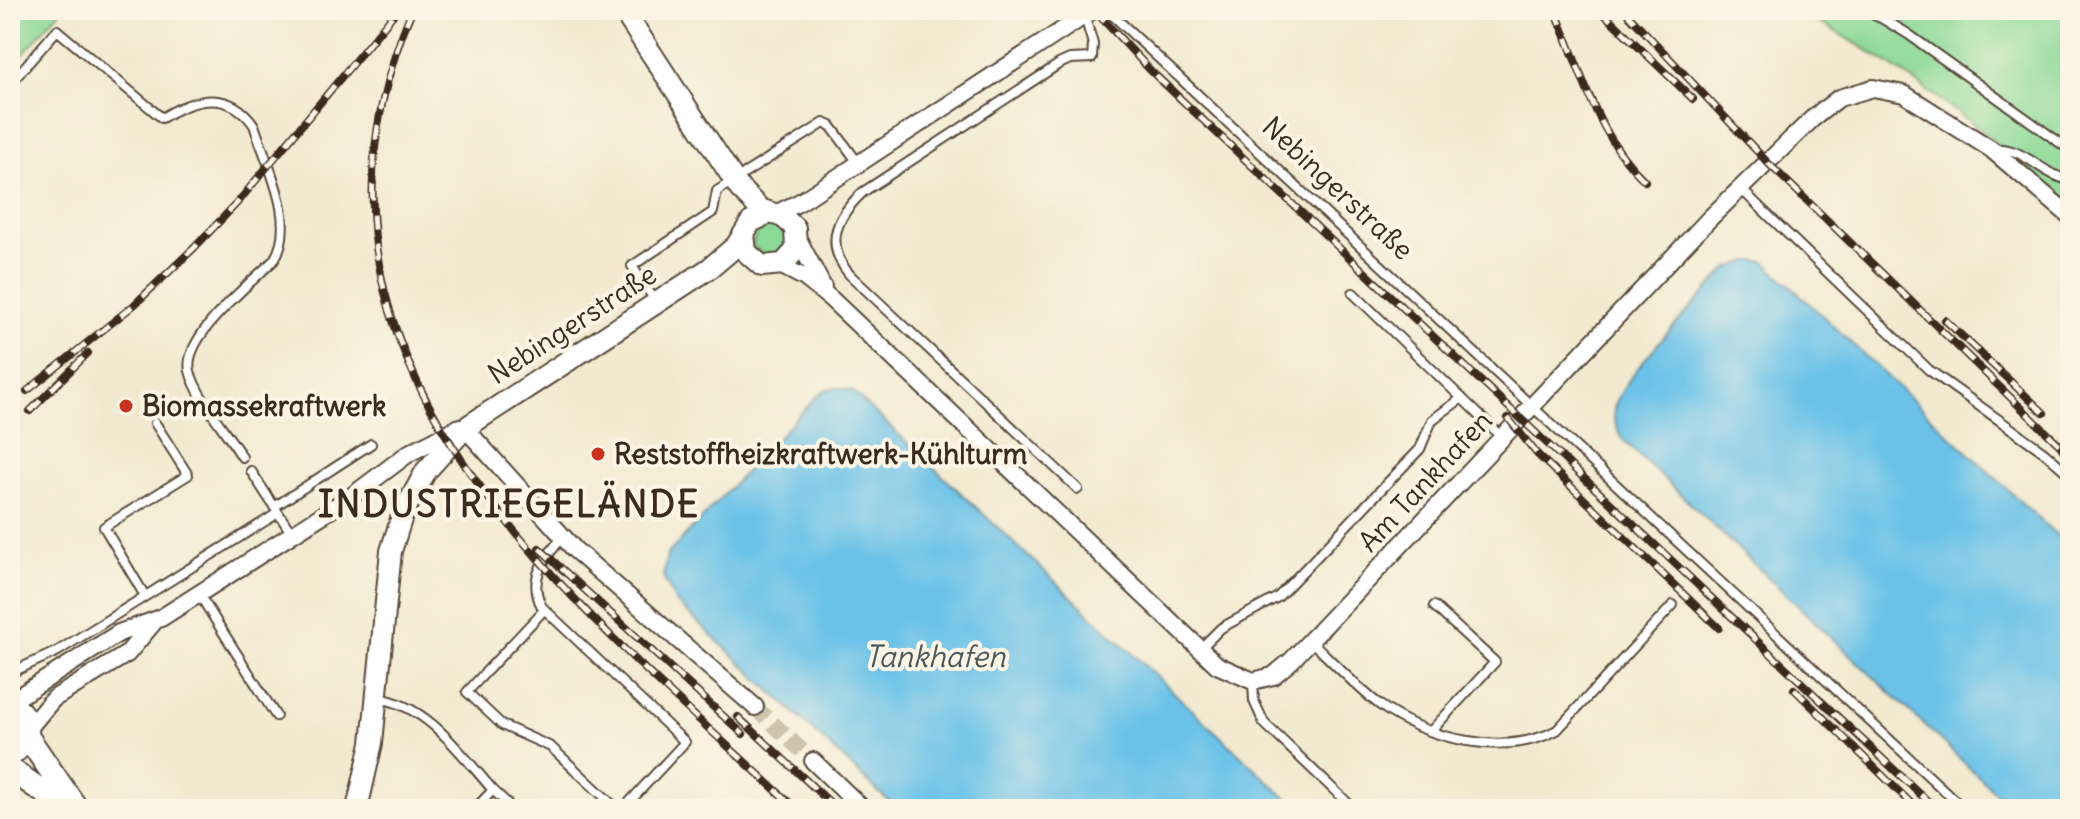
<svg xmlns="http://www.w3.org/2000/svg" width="2080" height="819" font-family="Delius,sans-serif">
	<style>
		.green { fill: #8cd997; stroke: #64825a; stroke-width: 2 }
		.water { fill: #6bc2e8; stroke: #537683; stroke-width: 2 }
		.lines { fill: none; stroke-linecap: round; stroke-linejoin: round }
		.minor-tunnel { stroke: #cdc4ac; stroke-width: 16; stroke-dasharray: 16 8; stroke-linecap: butt }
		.service-casing { stroke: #564739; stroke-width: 12 }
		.minor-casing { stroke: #564739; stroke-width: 20 }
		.tertiary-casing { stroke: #564739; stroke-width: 24 }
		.secondary-casing { stroke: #564739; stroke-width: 26 }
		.service { stroke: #fff; stroke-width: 8 }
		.minor { stroke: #fff; stroke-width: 16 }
		.tertiary { stroke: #fff; stroke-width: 20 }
		.secondary { stroke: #fff; stroke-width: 22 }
		.rail-casing { stroke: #3b2a1e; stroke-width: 8 }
		.rail { stroke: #fcf5e5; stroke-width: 5; stroke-dasharray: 15; stroke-linecap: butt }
		.poi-dot { fill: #c8321e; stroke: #fcf5e5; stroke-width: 3 }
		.labels { text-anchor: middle; stroke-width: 8; stroke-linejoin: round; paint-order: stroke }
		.street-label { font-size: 28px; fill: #3b2a1e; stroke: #fcf5e5 }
		.poi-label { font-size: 28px; font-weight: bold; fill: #3b2a1e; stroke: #fcf5e5; text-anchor: start }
		.water-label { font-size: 30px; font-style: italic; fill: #49585b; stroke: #fcf5e5 }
		.district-label { font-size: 36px; font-weight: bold; letter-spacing: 2px; fill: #3b2a1e; stroke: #fcf5e5 }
	</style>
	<rect width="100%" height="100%" fill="#fcf5e5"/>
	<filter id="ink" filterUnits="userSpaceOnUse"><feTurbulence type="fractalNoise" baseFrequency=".0125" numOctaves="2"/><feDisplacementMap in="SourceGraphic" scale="16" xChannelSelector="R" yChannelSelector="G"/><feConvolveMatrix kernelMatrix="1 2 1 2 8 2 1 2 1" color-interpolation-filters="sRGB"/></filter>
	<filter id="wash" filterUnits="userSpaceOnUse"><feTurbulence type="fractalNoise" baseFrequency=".006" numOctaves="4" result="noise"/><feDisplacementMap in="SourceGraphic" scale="32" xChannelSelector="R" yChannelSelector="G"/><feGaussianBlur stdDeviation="1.8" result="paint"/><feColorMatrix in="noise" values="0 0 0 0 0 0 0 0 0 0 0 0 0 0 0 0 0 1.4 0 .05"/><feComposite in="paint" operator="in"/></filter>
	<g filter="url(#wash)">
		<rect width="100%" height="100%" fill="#f2ead0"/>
		<path class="green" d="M 10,10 L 61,10 L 10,69 Z
			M 1796,10 L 2070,10 L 2070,204 C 1986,131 1896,61 1796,10 Z
			M 775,222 L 789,237 L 784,253 L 765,258 L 753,246 C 754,228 760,227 775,222 Z"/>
		<path class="water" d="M 1748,261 L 1764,261 L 2070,548 L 2070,809 L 2013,809 L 1624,441 C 1618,431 1613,422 1614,411 C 1616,381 1704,295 1727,269 Z
			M 839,388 L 852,391 L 1298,809 L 897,809 L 676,602 L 663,577 L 667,555 L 818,395 L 827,389 Z"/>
	</g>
	<g filter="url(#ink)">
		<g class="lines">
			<path class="minor-tunnel" d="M 755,707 L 813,761"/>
			<defs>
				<path id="service" d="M 1107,10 L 1964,809
					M 1868,10 L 1908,34 L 2070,150
					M 10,84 L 57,30 L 162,118 C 195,97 230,90 254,125 C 267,166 298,222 274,260 C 250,284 182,337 190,371 C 196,396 228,434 242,457
					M 1992,149 C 2024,145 2040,175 2070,180
					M 1742,190 L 1929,370 L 2044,452 L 2070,475
					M 1353,293 L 1502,437
					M 656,302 L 632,266 L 713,212 L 717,191 L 824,123 L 831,126 L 859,164
					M 251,471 L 292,534
					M 1078,489 L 850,275 C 823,244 837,216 863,192 L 1059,64 L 1070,59 L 1092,58 L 1093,44 L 1085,17
					M 274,507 L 371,444
					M 563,537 C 544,558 527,579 542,607 L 685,742 L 623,809
					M 199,594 L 276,716
					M 145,596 L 104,527 L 188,475 L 155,423
					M 544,610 L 467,692 L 502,725 L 551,747 L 617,809
					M 1311,641 C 1333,662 1355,686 1380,705 C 1426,739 1505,758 1557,730 L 1673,605
					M 1200,649 L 1221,628 L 1278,597 L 1420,449 L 1432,420 L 1462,398
					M 10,673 L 58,651 L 278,513
					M 1253,681 L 1254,701 L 1264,723 L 1354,809
					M 377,698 C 428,705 461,754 493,790 L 475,809
					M 1431,731 L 1495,662 L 1434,606
					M 493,790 L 513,809"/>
				<path id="minor" d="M 775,214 L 800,202 L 1093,10
					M 797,237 L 823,287
					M 780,265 L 805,278 L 831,299 L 1217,665 L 1253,681 L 1273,676 L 1291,661 L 1709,219 L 1812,119 L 1839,98 L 1873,88 L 1904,94 L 1991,149 L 2070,216
					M 10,702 L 119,633 L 161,618 L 352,496 L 409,453 L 460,427 L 465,428 L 575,550 L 755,707
					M 28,729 L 53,699 L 127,654 L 153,623
					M 813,761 L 863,809"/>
				<path id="tertiary" d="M 623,10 L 740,189 L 760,209 L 783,217 L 795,228 L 796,250 L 783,264 L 762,266 L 746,252 L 744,234
					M 357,809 L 372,743 L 391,551 L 403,513 L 426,471 L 465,428 L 710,268 L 736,246 L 751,222 L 768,214"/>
				<path id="secondary" d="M 10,705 C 33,716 33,743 10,754
					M 27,736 L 77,809
					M 10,769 L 68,809"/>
			</defs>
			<use href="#service" class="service-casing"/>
			<use href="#minor" class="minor-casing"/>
			<use href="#tertiary" class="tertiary-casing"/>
			<use href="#secondary" class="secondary-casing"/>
			<use href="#service" class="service"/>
			<use href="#minor" class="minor"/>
			<use href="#tertiary" class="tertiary"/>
			<use href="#secondary" class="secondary"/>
			<defs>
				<path id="rail" d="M 412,10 C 263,362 568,596 796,809
					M 1094,10 L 1152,72 L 1936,809
					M 1555,10 C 1581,70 1596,135 1645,181
					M 1600,10 L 1693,99
					M 1624,10 L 1769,164 L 2070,455
					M 1945,320 L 2044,413
					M 27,391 L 134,305 L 194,248 L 238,202 L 397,10
					M 30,411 L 88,353
					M 1508,418 L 1537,454 L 1719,628
					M 539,548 L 743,734
					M 1794,689 L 1917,809
					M 738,717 L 837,809"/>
			</defs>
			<use href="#rail" class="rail-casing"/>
			<use href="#rail" class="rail"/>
		</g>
	</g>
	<g class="poi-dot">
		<circle cx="126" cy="406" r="8"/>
		<circle cx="598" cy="454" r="8"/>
	</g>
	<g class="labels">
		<g class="street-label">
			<text transform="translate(1338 188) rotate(43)" y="10">Nebingerstraße</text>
			<text transform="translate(572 324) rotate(-33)" y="10">Nebingerstraße</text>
			<text transform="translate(1425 481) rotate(-47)" y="10">Am Tankhafen</text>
		</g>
		<g class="poi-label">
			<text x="142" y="416">Biomassekraftwerk</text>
			<text x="614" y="464">Reststoffheizkraftwerk-Kühlturm</text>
		</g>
		<g class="water-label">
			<text x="935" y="667">Tankhafen</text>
		</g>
		<g class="district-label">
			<text x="509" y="517">INDUSTRIEGELÄNDE</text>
		</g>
	</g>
	<rect width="2080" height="819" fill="none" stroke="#fcf5e5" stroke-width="40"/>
</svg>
